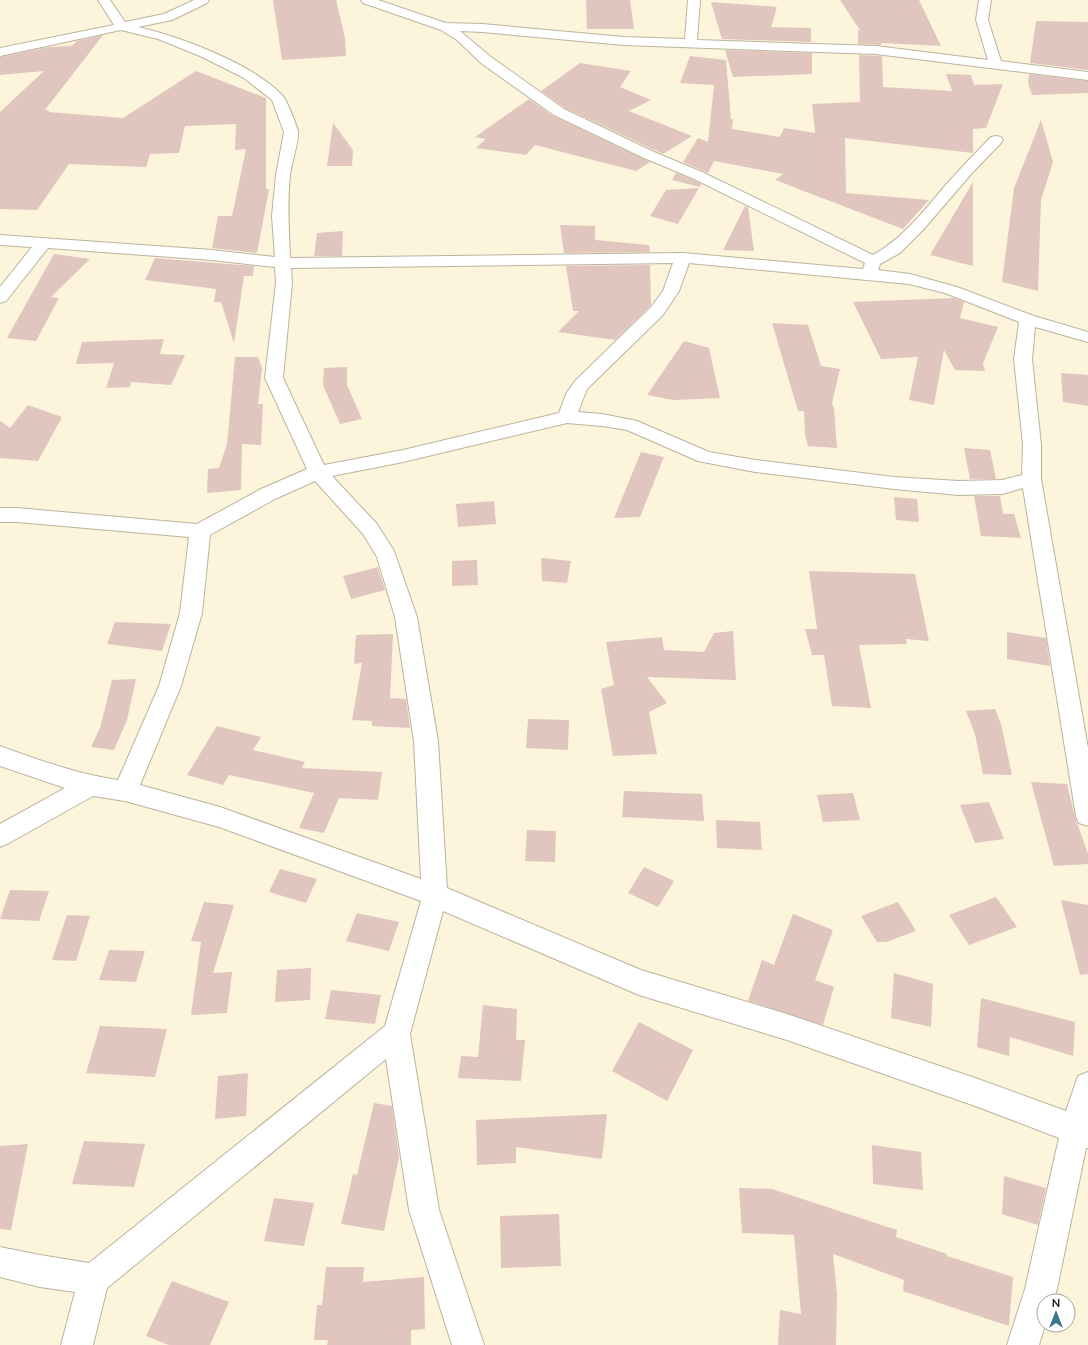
<svg xmlns="http://www.w3.org/2000/svg" width="1088" height="1345" font-family="Lato,sans-serif">
	<style>
		.building { fill: #e1c5bf }
		.lines { fill: none; stroke-linecap: round; stroke-linejoin: round }
		.minor-casing { stroke: #bcb39d; stroke-width: 2 }
		.minor { fill: #fff; fill-rule: evenodd }
	</style>
	<rect width="100%" height="100%" fill="#fdf4dc"/>
	<path class="building" d="M 273,0 L 336,0 L 345,38 L 346,56 L 282,60 Z
		M 586,0 L 630,0 L 634,29 L 587,29 Z
		M 840,0 L 919,0 L 941,46 L 881,43 L 881,45 L 858,44 L 858,30 L 860,30 Z
		M 711,2 L 777,7 L 771,27 L 811,28 L 811,42 L 722,39 Z
		M 1036,21 L 1088,22 L 1088,70 L 1030,63 Z
		M 103,35 L 45,110 L 49,110 L 48,112 L 123,118 L 196,71 L 266,98 L 266,189 L 269,189 L 257,253 L 212,248 L 218,216 L 232,216 L 246,149 L 235,150 L 236,124 L 185,126 L 179,153 L 150,154 L 146,167 L 69,164 L 37,210 L 0,209 L 0,112 L 44,71 L 0,75 L 0,57 L 49,47 L 72,46 L 77,41 Z
		M 725,50 L 812,53 L 812,74 L 733,77 Z
		M 859,55 L 882,56 L 883,87 L 952,91 L 946,74 L 971,75 L 974,85 L 1003,84 L 986,128 L 973,129 L 973,153 L 845,138 L 846,193 L 929,200 L 903,229 L 775,180 L 783,174 L 714,161 L 708,173 L 683,162 L 698,138 L 708,142 L 714,85 L 680,83 L 690,56 L 726,60 L 731,119 L 733,119 L 732,129 L 780,137 L 784,128 L 815,133 L 812,104 L 860,102 Z
		M 580,63 L 631,71 L 620,87 L 651,100 L 629,111 L 692,136 L 663,154 L 565,108 L 541,91 Z
		M 1029,74 L 1088,81 L 1088,93 L 1032,95 L 1028,83 Z
		M 529,99 L 553,116 L 650,162 L 636,171 L 535,145 L 526,155 L 476,148 L 486,139 L 475,137 Z
		M 1041,120 L 1053,162 L 1041,200 L 1038,291 L 1002,282 L 1014,188 Z
		M 333,123 L 353,150 L 352,166 L 327,166 Z
		M 676,173 L 691,179 L 701,184 L 700,187 L 672,180 Z
		M 973,182 L 973,266 L 930,255 Z
		M 699,188 L 678,224 L 650,216 L 666,190 Z
		M 745,206 L 748,207 L 754,251 L 723,250 Z
		M 560,225 L 595,226 L 595,240 L 649,245 L 650,252 L 564,253 Z
		M 343,231 L 342,256 L 314,256 L 317,233 Z
		M 54,254 L 90,259 L 51,297 L 59,298 L 36,341 L 7,338 Z
		M 155,258 L 254,266 L 253,276 L 244,276 L 234,343 L 221,302 L 214,302 L 216,289 L 145,280 Z
		M 650,265 L 651,305 L 615,340 L 558,332 L 579,311 L 573,311 L 566,266 Z
		M 954,298 L 964,302 L 960,318 L 998,327 L 983,363 L 985,371 L 955,370 L 944,350 L 934,405 L 909,400 L 918,357 L 881,359 L 853,302 Z
		M 772,323 L 808,325 L 821,366 L 840,369 L 832,403 L 834,409 L 837,448 L 808,446 L 805,435 L 804,411 L 798,411 Z
		M 164,339 L 160,354 L 185,355 L 171,385 L 131,382 L 130,387 L 106,388 L 114,363 L 76,364 L 82,342 Z
		M 684,341 L 709,348 L 720,398 L 673,400 L 647,395 Z
		M 235,357 L 258,357 L 262,368 L 258,404 L 263,404 L 261,445 L 242,444 L 241,490 L 207,493 L 208,469 L 219,468 L 227,444 Z
		M 347,367 L 347,385 L 362,419 L 340,424 L 323,385 L 324,368 Z
		M 1061,373 L 1088,375 L 1088,406 L 1063,402 Z
		M 28,405 L 62,417 L 38,461 L 0,458 L 0,421 L 10,428 Z
		M 964,448 L 990,450 L 996,479 L 970,479 Z
		M 641,452 L 664,457 L 640,517 L 614,518 Z
		M 974,496 L 1000,496 L 1003,514 L 1014,514 L 1021,538 L 981,536 Z
		M 894,497 L 917,499 L 919,522 L 896,520 Z
		M 494,501 L 496,524 L 458,527 L 456,504 Z
		M 541,558 L 571,561 L 567,583 L 542,581 Z
		M 477,560 L 478,585 L 452,586 L 452,561 Z
		M 378,567 L 385,590 L 351,599 L 343,576 Z
		M 809,571 L 915,574 L 929,641 L 906,639 L 907,644 L 859,645 L 871,708 L 832,706 L 824,655 L 812,655 L 805,629 L 817,629 Z
		M 115,622 L 171,624 L 162,651 L 107,644 Z
		M 733,631 L 736,680 L 647,677 L 667,703 L 649,712 L 657,754 L 613,756 L 601,689 L 614,685 L 606,642 L 662,637 L 664,650 L 704,652 L 714,633 Z
		M 1007,632 L 1046,638 L 1050,666 L 1007,659 Z
		M 393,634 L 390,698 L 406,699 L 410,728 L 372,726 L 372,721 L 352,720 L 362,663 L 354,664 L 356,635 Z
		M 136,679 L 127,720 L 114,750 L 91,747 L 100,728 L 112,680 Z
		M 995,709 L 1001,724 L 1012,775 L 983,774 L 975,734 L 966,711 Z
		M 528,719 L 569,720 L 568,750 L 526,748 Z
		M 217,726 L 261,737 L 253,750 L 305,762 L 302,768 L 382,772 L 378,800 L 339,798 L 324,833 L 299,828 L 314,793 L 229,775 L 223,785 L 187,775 Z
		M 1031,782 L 1067,784 L 1075,817 L 1088,854 L 1088,864 L 1054,866 Z
		M 624,791 L 702,794 L 704,821 L 622,817 Z
		M 853,793 L 860,820 L 823,822 L 817,795 Z
		M 989,802 L 1004,839 L 975,843 L 960,805 Z
		M 716,820 L 760,822 L 762,850 L 717,848 Z
		M 527,830 L 556,831 L 555,862 L 525,861 Z
		M 644,867 L 674,881 L 658,907 L 628,893 Z
		M 280,869 L 317,879 L 306,903 L 269,892 Z
		M 10,890 L 49,891 L 39,921 L 0,919 Z
		M 996,897 L 1017,927 L 969,945 L 949,915 Z
		M 1061,900 L 1088,905 L 1088,974 L 1080,975 Z
		M 204,902 L 234,905 L 213,973 L 232,972 L 227,1013 L 191,1015 L 201,942 L 191,941 Z
		M 898,902 L 916,931 L 886,942 L 877,942 L 861,916 Z
		M 357,913 L 399,922 L 389,951 L 346,941 Z
		M 793,914 L 833,930 L 815,980 L 834,987 L 823,1025 L 748,1001 L 762,960 L 774,965 Z
		M 67,915 L 90,916 L 76,961 L 52,960 Z
		M 109,950 L 145,951 L 136,982 L 99,980 Z
		M 311,968 L 310,1000 L 275,1002 L 277,970 Z
		M 894,973 L 933,984 L 931,1027 L 891,1018 Z
		M 331,990 L 381,995 L 375,1024 L 325,1019 Z
		M 981,998 L 1075,1022 L 1073,1056 L 1010,1037 L 1009,1056 L 977,1047 Z
		M 483,1005 L 517,1009 L 516,1040 L 525,1040 L 521,1081 L 458,1078 L 461,1056 L 478,1057 Z
		M 639,1022 L 693,1050 L 667,1101 L 612,1071 Z
		M 100,1026 L 167,1029 L 155,1077 L 86,1073 Z
		M 248,1073 L 246,1116 L 215,1119 L 218,1076 Z
		M 374,1103 L 392,1106 L 399,1157 L 384,1231 L 341,1224 L 353,1174 L 357,1175 Z
		M 607,1114 L 602,1159 L 516,1147 L 516,1163 L 477,1165 L 476,1120 Z
		M 84,1141 L 145,1144 L 134,1187 L 72,1184 Z
		M 28,1144 L 11,1230 L 0,1229 L 0,1146 Z
		M 872,1145 L 921,1152 L 923,1190 L 873,1184 Z
		M 1004,1176 L 1046,1188 L 1038,1225 L 1002,1214 Z
		M 739,1188 L 772,1189 L 897,1230 L 896,1237 L 947,1254 L 947,1256 L 1013,1277 L 1009,1326 L 903,1291 L 904,1280 L 833,1254 L 837,1294 L 836,1345 L 778,1345 L 780,1310 L 801,1314 L 794,1235 L 742,1233 Z
		M 274,1198 L 314,1203 L 304,1246 L 264,1241 Z
		M 559,1214 L 561,1266 L 501,1268 L 500,1216 Z
		M 326,1267 L 364,1267 L 363,1282 L 424,1277 L 425,1329 L 411,1330 L 411,1345 L 327,1345 L 328,1340 L 314,1340 L 317,1305 L 322,1305 Z
		M 172,1281 L 229,1302 L 210,1345 L 169,1345 L 146,1336 Z"/>
	<g class="lines">
		<defs>
			<path id="minor" d="M 98,0 L 110,0 L 125,22 L 164,14 L 194,0 L 209,0 L 207,3 L 172,20 L 138,27 C 181,37 251,63 282,95 C 287,100 296,124 298,131 C 299,141 291,165 290,176 C 287,204 289,231 290,258 L 683,253 L 863,269 L 865,263 L 692,178 L 644,158 L 554,115 L 481,63 L 457,40 L 441,30 L 363,3 L 361,0 L 378,0 L 446,23 L 482,24 L 624,37 L 685,39 L 688,0 L 700,0 L 697,40 L 876,46 L 988,60 L 976,20 L 979,0 L 991,0 L 988,20 L 1001,61 L 1088,72 L 1088,80 L 876,54 L 624,45 L 482,32 L 460,31 L 491,57 L 564,109 L 654,152 L 702,172 L 873,255 C 902,239 923,212 944,187 C 959,170 975,153 991,137 L 996,136 L 1001,137 L 1003,140 L 1001,143 L 972,173 L 923,230 L 900,253 L 880,264 L 878,270 L 910,274 L 957,287 L 1034,316 L 1088,332 L 1088,342 L 1035,327 L 1032,359 L 1041,445 L 1041,479 L 1088,748 L 1088,826 L 1079,823 L 1076,816 L 1023,488 L 1002,494 L 959,495 L 894,489 L 755,472 L 698,461 L 627,430 L 602,426 L 567,423 L 403,462 L 332,476 L 377,524 L 394,551 L 417,617 L 438,741 L 447,888 L 641,970 L 787,1014 L 978,1079 L 1066,1111 L 1078,1076 L 1088,1072 L 1088,1148 L 1086,1148 L 1057,1289 L 1053,1301 L 1044,1301 L 1044,1325 L 1045,1325 L 1039,1345 L 1007,1345 L 1025,1289 L 1059,1138 L 978,1107 L 787,1040 L 639,995 L 443,911 L 410,1034 L 439,1210 L 484,1345 L 452,1345 L 409,1210 L 386,1059 L 107,1288 L 93,1345 L 61,1345 L 75,1292 L 40,1287 L 0,1277 L 0,1247 L 40,1255 L 89,1263 L 385,1026 L 421,901 L 219,827 L 125,801 L 93,796 L 9,843 L 0,847 L 0,824 L 65,788 L 0,766 L 0,746 C 39,760 77,774 118,780 L 159,686 L 180,613 L 189,537 L 17,522 L 0,522 L 0,508 L 17,508 L 197,524 L 261,489 L 307,469 L 265,378 L 276,283 L 275,267 L 212,260 L 48,248 L 6,301 L 0,303 L 0,287 L 32,247 L 0,245 L 0,235 L 212,250 L 275,257 L 272,216 L 276,175 L 284,132 L 272,100 L 244,78 L 200,56 L 158,39 L 121,30 L 0,56 L 0,48 L 114,25 ZM 673,263 L 663,291 L 651,307 L 575,381 L 566,394 L 559,413 L 403,450 L 324,465 L 283,378 L 292,283 L 291,268 ZM 689,263 L 909,284 L 945,293 L 1019,322 L 1014,359 L 1023,445 L 1022,475 L 1002,480 L 959,481 L 894,477 L 755,460 L 709,452 L 637,421 L 602,414 L 578,412 L 587,389 L 663,315 L 679,291 ZM 315,481 L 363,534 L 377,557 L 395,617 L 414,741 L 421,879 L 220,807 L 140,785 L 181,686 L 202,613 L 210,535 L 275,499 Z"/>
		</defs>
		<use href="#minor" class="minor-casing"/>
		<use href="#minor" class="minor"/>
	</g>
	<g transform="translate(1056 1313)"><circle r="19" fill="#ffffff" stroke="#a3a29f"/>
	<path d="M0-3L7 15L0 10L-7 15Z" fill="#3a768d"/>
	<text y="-6" font-size="11" font-weight="bold" text-anchor="middle" fill="#1a160e">N</text>
	</g>
</svg>
